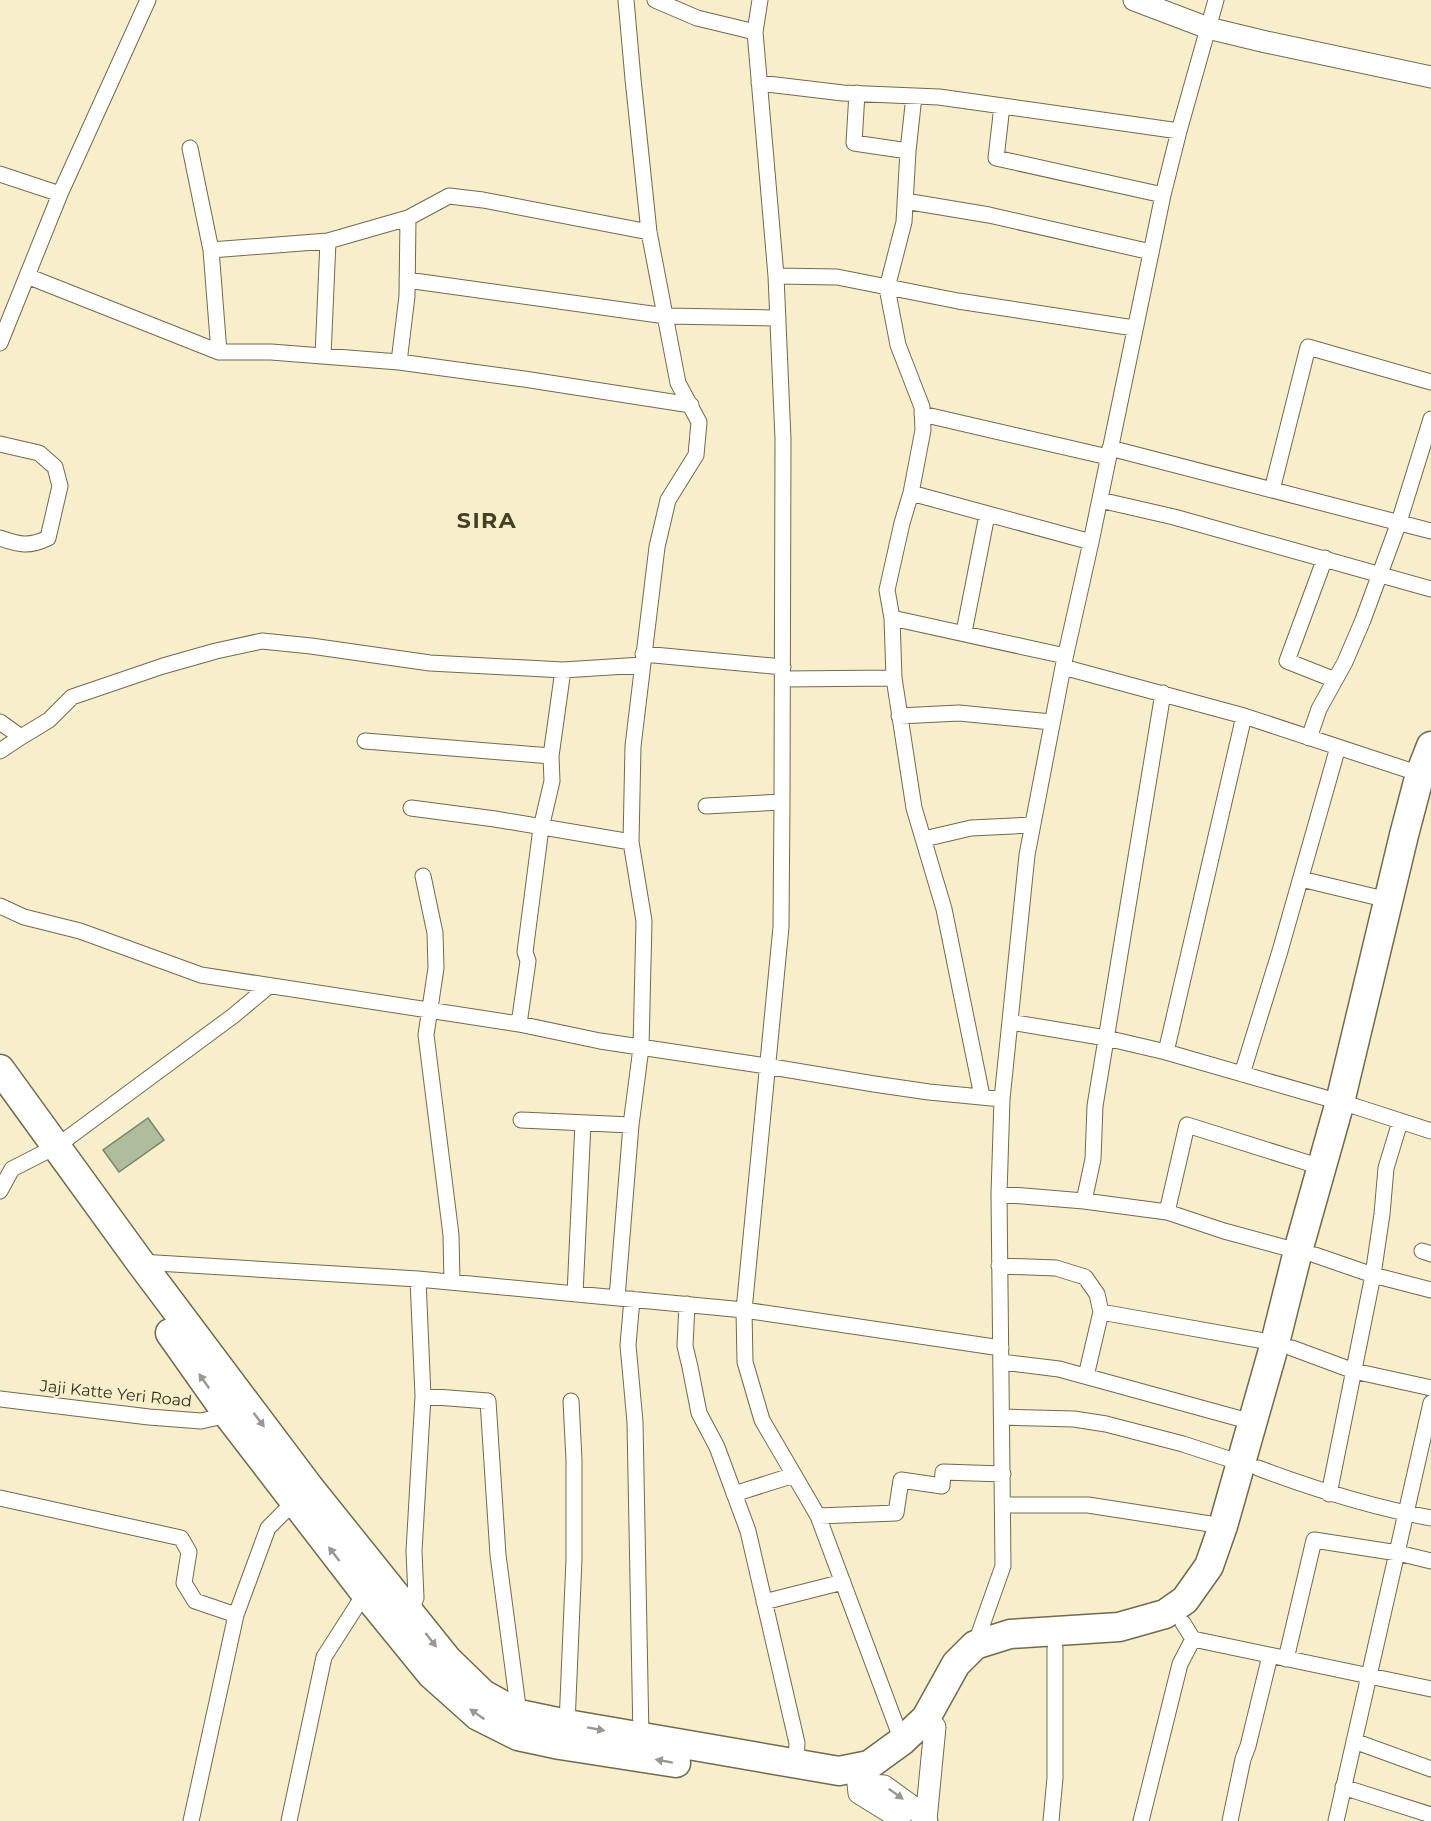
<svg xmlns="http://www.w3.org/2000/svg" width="1431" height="1821" font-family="Montserrat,sans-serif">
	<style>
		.building { fill: #afbd9d; stroke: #788567; stroke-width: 1.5 }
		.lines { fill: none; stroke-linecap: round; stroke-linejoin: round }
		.street-casing { stroke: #726a4b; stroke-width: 17 }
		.secondary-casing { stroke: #726a4b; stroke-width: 23 }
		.highway-casing { stroke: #726a4b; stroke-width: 31 }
		.street { stroke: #fff; stroke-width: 15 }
		.secondary { stroke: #fff; stroke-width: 21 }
		.highway { stroke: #fff; stroke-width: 28 }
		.oneway { fill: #989790 }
		.labels { text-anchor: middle; stroke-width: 5; stroke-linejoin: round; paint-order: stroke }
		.street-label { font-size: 16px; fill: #322f21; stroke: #f7eecb }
		.district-label { font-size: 22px; font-weight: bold; letter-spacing: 1.5px; fill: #473f22; stroke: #f7eecb }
	</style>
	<rect width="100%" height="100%" fill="#f7eecb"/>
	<path class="building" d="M 148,1118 L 164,1140 L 119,1172 L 103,1150 Z"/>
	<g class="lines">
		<defs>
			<path id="street" d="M 655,0 L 697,18 L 755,32
				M 760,0 L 755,32 L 776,276 L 783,439 L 782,802 L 781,927 L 744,1310 L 745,1362 L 762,1420 L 818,1516 L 902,1741
				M 759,83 L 843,93 L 939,97 L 1179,131
				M 857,93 L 854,143 L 908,151
				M 914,96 L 908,151 L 904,222 L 887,288 L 898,345 L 922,407 L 923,430 L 911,493 L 902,523 L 887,590 L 892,618 L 894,678 L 914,808 L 944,909 L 982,1096
				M 1002,106 L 996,158 L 1163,195
				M 190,148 L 211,250 L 219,352
				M 0,174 L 60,194
				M 905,201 L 989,215 L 1151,252
				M 211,250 L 328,241 L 408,218
				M 27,276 L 219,352 L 271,352 L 399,362 L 524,379 L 691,405
				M 776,276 L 837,277 L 958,301 L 1134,328
				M 407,280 L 666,316 L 778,318
				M 0,343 L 60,194 L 148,0
				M 323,356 L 328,241
				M 399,362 L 407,296 L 408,218 L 449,196 L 483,200 L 649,232
				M 922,414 L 1108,457
				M 0,444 L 39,453 L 55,467 L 60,486 L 48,538 C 29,547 20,545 0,538
				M 1110,448 L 1431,531
				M 1272,490 L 1308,347 L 1431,382
				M 911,493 L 1091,542
				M 1100,500 L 1174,517 L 1431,589
				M 1325,558 L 1287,661 L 1335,680
				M 892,618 L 1065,656
				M 964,632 L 987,515
				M 643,654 L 783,667
				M 1063,667 L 1244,716 L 1420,774
				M 783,679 L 894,678
				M 899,716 L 959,713 L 1051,722
				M 0,722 L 21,737
				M 1309,738 L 1319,709 L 1345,662 L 1363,620 L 1399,522 L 1431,419
				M 365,741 L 551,756
				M 0,751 L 21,737 L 49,720 L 72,697 L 163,666 L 216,651 L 262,641 L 311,646 L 430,663 L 563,670 L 642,665
				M 706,806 L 782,802
				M 411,808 L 495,819 L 631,842
				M 924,839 L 971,828 L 1032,825
				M 423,876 L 435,933 L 436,968 L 426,1035 L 451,1235 L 452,1282
				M 1301,879 L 1388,900
				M 0,906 L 24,917 L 80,931 L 201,975 L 519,1024 L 600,1041 L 766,1066 L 874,1084 L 929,1092 L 1002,1099
				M 1010,1022 L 1106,1038 L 1166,1052 L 1357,1107 L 1431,1131
				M 519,1024 L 528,961 L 525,952 L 541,828 L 552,781 L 551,756 L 563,670
				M 1166,1052 L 1244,716
				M 1242,1074 L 1280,951 L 1338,747
				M 521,1120 L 631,1125
				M 0,1191 L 12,1169 L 57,1146 L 233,1016 L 269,986
				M 999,1194 L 1084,1201 L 1167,1212 L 1224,1231 L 1298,1251
				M 1084,1201 L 1093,1159 L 1095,1106 L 1163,693
				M 1167,1212 L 1187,1125 L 1321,1167
				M 1422,1251 L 1431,1254
				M 1315,1255 L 1373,1275 L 1431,1290
				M 140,1262 L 418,1279 L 744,1310 L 1001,1348
				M 999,1266 L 1056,1268 L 1085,1277 L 1097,1294 L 1101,1312 L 1086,1376
				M 575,1294 L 583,1123
				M 617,1298 L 631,1125 L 641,1048 L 644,921 L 631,842 L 633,746 L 657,547 L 668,500 L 696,455 L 699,422 L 678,383 L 649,232 L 633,79 L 626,0
				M 632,1299 L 628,1345 L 635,1422 L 641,1737
				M 687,1304 L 685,1346 L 690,1367 L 699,1413 L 717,1447 L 748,1531 L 797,1743 L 796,1764
				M 1101,1312 L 1275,1343
				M 1292,1348 L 1354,1371 L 1431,1388
				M 1002,1362 L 1059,1369 L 1252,1422
				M 423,1396 L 488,1401 L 498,1555 L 519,1714
				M 0,1399 L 149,1417 L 201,1421 L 228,1415
				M 1002,1417 L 1074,1419 L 1106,1424 L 1183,1444 L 1241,1463
				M 1258,1468 C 1314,1489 1371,1507 1431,1518
				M 734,1494 L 794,1475
				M 1329,1494 L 1373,1275 L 1382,1214 L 1386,1168 L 1400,1122
				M 0,1498 L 181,1538 L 189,1552 L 184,1583 L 195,1601 L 236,1615
				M 1003,1505 L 1088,1505 L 1223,1526
				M 818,1516 L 896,1513 L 901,1480 L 942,1486 L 943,1472 L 1003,1474
				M 764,1602 L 843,1582
				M 410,1612 L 416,1598 L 414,1551 L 423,1396 L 418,1279
				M 1183,1623 L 1193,1639 L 1431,1689
				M 975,1645 L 1003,1566 L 999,1194 L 1002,1099 L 1027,855 L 1063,667 L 1091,542 L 1163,195 L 1179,131 L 1216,0
				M 1286,1659 L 1314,1540 L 1398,1553 L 1431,1561
				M 567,1724 L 574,1559 L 574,1460 L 571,1401
				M 1354,1741 L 1431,1769
				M 1343,1787 L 1431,1815
				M 191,1821 L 236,1615 L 268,1528 L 294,1502
				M 289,1821 L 324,1657 L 365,1593
				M 1051,1821 L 1055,1778 L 1055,1648
				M 1141,1821 L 1180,1664 L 1193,1639
				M 1230,1821 L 1243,1759 L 1248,1746 L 1270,1656
				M 1336,1821 L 1431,1403"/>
			<path id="secondary" d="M 1134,0 L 1208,28 L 1266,42 L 1431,77
				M 926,1820 L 935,1727
				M 900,1821 L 888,1811 L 859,1793 L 858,1784 L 884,1786 L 913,1807 L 927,1821"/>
			<path id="highway" d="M 0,1069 L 140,1262 L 309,1487 L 447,1659 L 483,1694 L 519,1714 L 567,1724 L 839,1771 L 869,1765 L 902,1741 L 926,1718 L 956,1664 L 975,1645 L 1010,1634 L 1119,1627 L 1165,1614 L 1185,1600 L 1209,1566 L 1223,1526 L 1275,1343 L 1298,1251 L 1340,1102 L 1404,835 L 1420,774 L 1431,746
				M 170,1333 L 228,1415 L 365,1593 L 431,1674 L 478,1716 L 518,1736 L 560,1745 L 676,1763"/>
		</defs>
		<use href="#street" class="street-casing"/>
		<use href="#secondary" class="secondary-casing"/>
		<use href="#highway" class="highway-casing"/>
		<use href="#street" class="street"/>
		<use href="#secondary" class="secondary"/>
		<use href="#highway" class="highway"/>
	</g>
	<defs><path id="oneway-solid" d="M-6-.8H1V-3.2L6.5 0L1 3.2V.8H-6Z" transform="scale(1.5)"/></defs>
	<g class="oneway">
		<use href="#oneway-solid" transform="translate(204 1381) rotate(-125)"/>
		<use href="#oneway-solid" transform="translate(259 1420) rotate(53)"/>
		<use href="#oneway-solid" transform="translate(334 1554) rotate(-128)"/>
		<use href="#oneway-solid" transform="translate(431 1640) rotate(52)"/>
		<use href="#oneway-solid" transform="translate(477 1714) rotate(-145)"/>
		<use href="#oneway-solid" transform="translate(596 1729) rotate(10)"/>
		<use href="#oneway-solid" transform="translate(664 1761) rotate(-170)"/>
		<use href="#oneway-solid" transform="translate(896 1794) rotate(36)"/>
	</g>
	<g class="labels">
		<g class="street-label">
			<text transform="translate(116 1393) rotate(6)" y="6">Jaji Katte Yeri Road</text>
		</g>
		<g class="district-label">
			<text x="487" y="528">SIRA</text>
		</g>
	</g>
</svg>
